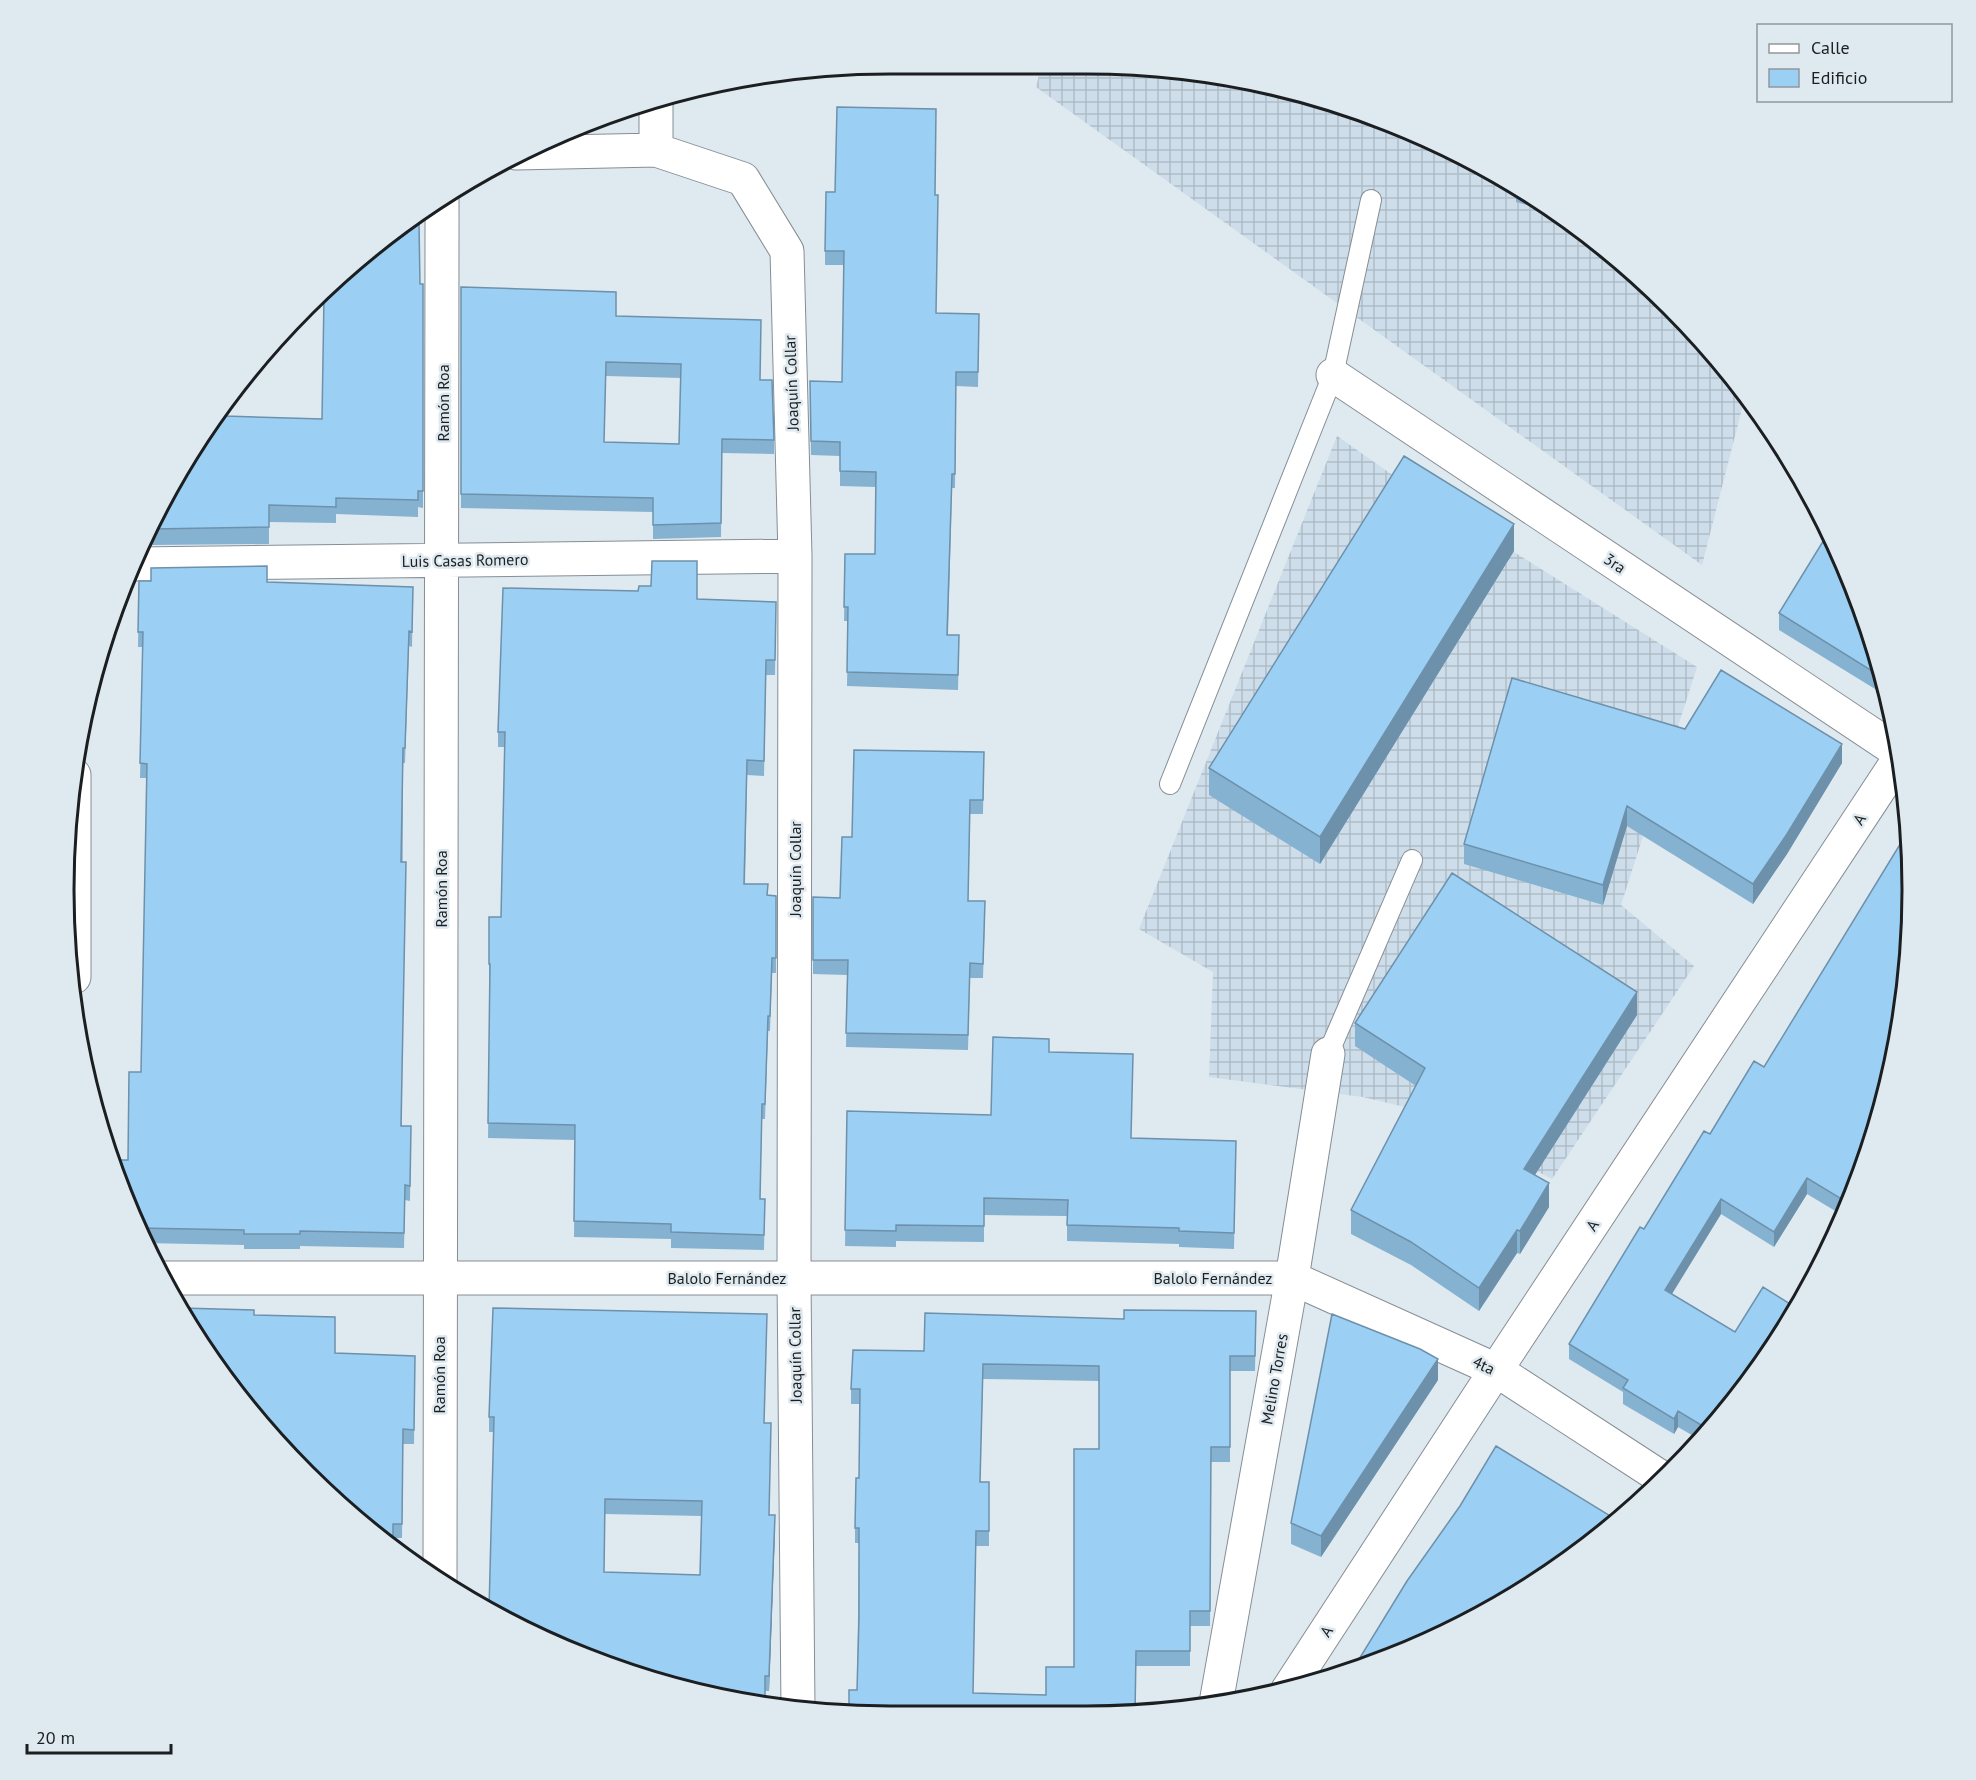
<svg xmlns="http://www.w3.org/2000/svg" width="1976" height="1780" font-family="'PT Sans',sans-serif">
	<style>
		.industrial { fill: url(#industrial-grid) }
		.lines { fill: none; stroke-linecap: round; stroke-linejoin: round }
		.service-casing { stroke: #868e95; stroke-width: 22 }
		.minor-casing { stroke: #868e95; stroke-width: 35 }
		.tertiary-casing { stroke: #868e95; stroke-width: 35 }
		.service { stroke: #fff; stroke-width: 20 }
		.minor { stroke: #fff; stroke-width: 33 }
		.tertiary { stroke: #fff; stroke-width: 33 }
		.wall { fill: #86b2d2; fill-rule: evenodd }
		.shaded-wall { fill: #6d91ab }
		.building { fill: #9ccff4; stroke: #6d91ab; stroke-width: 1.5; fill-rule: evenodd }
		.labels { text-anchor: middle; stroke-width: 5; stroke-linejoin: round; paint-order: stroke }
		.street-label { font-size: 16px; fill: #1c1f21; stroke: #dfe9f0 }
		.rim { fill: none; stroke: #1c1f21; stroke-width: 3 }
	</style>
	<defs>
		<pattern id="industrial-grid" width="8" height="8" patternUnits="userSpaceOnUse" patternTransform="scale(1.5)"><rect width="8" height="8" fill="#cddde9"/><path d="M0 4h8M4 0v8" fill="none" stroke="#afbdc8"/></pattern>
	</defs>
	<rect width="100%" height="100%" fill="#dfe9f0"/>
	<path class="industrial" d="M 1042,64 L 1140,65 L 1247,79 L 1402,126 L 1500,174 L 1632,268 L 1746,393 L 1702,565 L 1036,87 Z
		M 1337,436 L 1404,483 L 1697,667 L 1621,905 L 1694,966 L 1552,1179 L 1421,1111 L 1363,1097 L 1209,1077 L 1213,972 L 1139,929 Z"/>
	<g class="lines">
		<defs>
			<path id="service" d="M 1170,784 L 1333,375 L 1371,200
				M 1328,1054 L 1412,860"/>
			<path id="minor" d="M 656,103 L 656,150 L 743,179 L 787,251 L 795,556 L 794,1278 L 798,1709
				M 516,153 L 656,150
				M 1333,375 L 1897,751
				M 135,564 L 795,556
				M 74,977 L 74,775
				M 162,1278 L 1292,1278 L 1496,1370 L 1662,1478
				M 440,1580 C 437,1119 443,659 442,199
				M 1216,1703 L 1292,1278 L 1328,1054"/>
			<path id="tertiary" d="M 1287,1691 L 1496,1370 L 1899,759"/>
		</defs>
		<use href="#service" class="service-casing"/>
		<use href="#minor" class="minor-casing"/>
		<use href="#tertiary" class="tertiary-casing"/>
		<use href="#service" class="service"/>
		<use href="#minor" class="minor"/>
		<use href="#tertiary" class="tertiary"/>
	</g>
	<path class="wall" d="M 1516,186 L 1555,213 L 1516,202 Z
		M 935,195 L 936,313 L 979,314 L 978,387 L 956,386 L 955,488 L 952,488 L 948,635 L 959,635 L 958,690 L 847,686 L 848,621 L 844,621 L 845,554 L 875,554 L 876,487 L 840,486 L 840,456 L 811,455 L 810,395 L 842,382 L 844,265 L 825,265 L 825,251 Z
		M 420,284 L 423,371 L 423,508 L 418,507 L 418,517 L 336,514 L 336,523 L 269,522 L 269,544 L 152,545 L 152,518 L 226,416 L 322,419 Z
		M 461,287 L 616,316 L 760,380 L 774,440 L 774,454 L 722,453 L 721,537 L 653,539 L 653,512 L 461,508 ZM 606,376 L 681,378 L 679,444 L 604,442 Z
		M 1514,551 L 1320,864 L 1209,795 L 1209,768 Z
		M 139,581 L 267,582 L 413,587 L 412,647 L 409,646 L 405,763 L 403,763 L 402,1126 L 411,1126 L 410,1201 L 405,1200 L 404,1248 L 300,1246 L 300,1249 L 244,1249 L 244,1245 L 143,1243 L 118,1175 L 128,1160 L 141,1072 L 147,778 L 140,778 L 143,647 L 138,647 Z
		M 697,599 L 776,602 L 775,675 L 766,675 L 764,776 L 747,775 L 745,884 L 768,895 L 776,896 L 776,973 L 772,973 L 770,1031 L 768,1031 L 765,1119 L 762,1119 L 760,1199 L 765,1199 L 764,1250 L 671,1248 L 671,1239 L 574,1237 L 575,1140 L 488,1138 L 490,979 L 489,979 L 489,917 L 501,917 L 505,747 L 498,747 L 498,732 Z
		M 1779,613 L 1885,676 L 1880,692 L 1779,630 Z
		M 1685,729 L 1842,763 L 1787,854 L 1753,904 L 1627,826 L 1603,905 L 1464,864 L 1464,844 Z
		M 984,752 L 983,814 L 970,814 L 968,901 L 985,916 L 983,978 L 970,978 L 968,1050 L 846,1047 L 847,975 L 813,974 L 813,897 L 840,898 L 852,837 Z
		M 1637,1015 L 1535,1175 L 1549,1207 L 1520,1254 L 1517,1253 L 1479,1311 L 1411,1265 L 1351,1234 L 1351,1210 L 1416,1086 L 1355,1046 L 1355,1023 Z
		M 1049,1052 L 1131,1138 L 1236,1141 L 1234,1249 L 1179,1247 L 1179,1244 L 1067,1241 L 1067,1216 L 984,1215 L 984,1242 L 896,1241 L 896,1247 L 845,1246 L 847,1111 L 991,1115 Z
		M 1710,1134 L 1869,1156 L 1842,1215 L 1807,1194 L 1774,1247 L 1721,1214 L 1672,1294 L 1735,1332 L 1798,1309 L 1708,1436 L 1702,1441 L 1678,1427 L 1674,1434 L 1623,1404 L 1623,1392 L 1569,1359 L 1569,1344 L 1644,1229 Z
		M 1256,1311 L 1255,1371 L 1230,1371 L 1230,1462 L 1211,1462 L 1210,1626 L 1190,1626 L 1190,1666 L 1136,1666 L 1135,1715 L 857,1690 L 859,1543 L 855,1543 L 855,1528 L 859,1478 L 860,1404 L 851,1404 L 851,1389 L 924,1351 L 1124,1319 ZM 983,1379 L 1099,1381 L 1099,1449 L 1074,1667 L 1046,1695 L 973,1693 L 976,1546 L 989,1546 L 989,1482 L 980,1482 Z
		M 254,1315 L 335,1353 L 415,1356 L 414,1444 L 403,1444 L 402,1538 L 393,1538 Z
		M 1438,1380 L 1321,1557 L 1291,1544 L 1291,1523 Z
		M 489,1417 L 765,1423 L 769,1515 L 775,1530 L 769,1691 L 676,1689 L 493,1432 L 489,1432 ZM 605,1514 L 702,1516 L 700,1575 L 604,1572 Z"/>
	<path class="shaded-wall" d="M 1514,524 L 1514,551 L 1320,864 L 1320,837 Z
		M 1883,671 L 1886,683 L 1880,692 L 1880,676 Z
		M 1842,744 L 1842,763 L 1787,854 L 1753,904 L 1753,884 Z
		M 1627,806 L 1627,826 L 1603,905 L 1603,885 Z
		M 1637,992 L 1637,1015 L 1524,1192 L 1524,1169 Z
		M 1807,1178 L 1807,1194 L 1774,1247 L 1774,1232 Z
		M 1549,1183 L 1549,1207 L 1520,1254 L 1520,1231 Z
		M 1721,1199 L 1721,1214 L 1665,1305 L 1665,1290 Z
		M 1517,1230 L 1517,1253 L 1479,1311 L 1479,1288 Z
		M 1438,1359 L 1438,1380 L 1321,1557 L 1321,1536 Z
		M 1678,1411 L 1678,1427 L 1674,1434 L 1674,1419 Z
		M 775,1515 L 775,1530 L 769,1691 L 769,1676 Z"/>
	<path class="building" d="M 837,107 L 936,109 L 935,195 L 938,195 L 936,313 L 979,314 L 978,372 L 956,372 L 955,474 L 952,474 L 947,635 L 959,635 L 958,675 L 847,672 L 848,607 L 844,607 L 845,554 L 875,554 L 876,472 L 840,471 L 840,442 L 811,441 L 810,381 L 842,382 L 844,251 L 825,251 L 826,192 L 835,192 Z
		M 402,224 L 419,224 L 420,284 L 423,284 L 423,491 L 418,491 L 418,500 L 336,498 L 336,507 L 269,505 L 269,527 L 152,529 L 152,518 L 226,400 L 225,416 L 322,419 L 324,297 L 386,234 Z
		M 461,287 L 616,292 L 616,316 L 761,320 L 760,380 L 772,380 L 774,440 L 722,439 L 721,523 L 653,525 L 653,498 L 461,494 ZM 606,362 L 681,364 L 679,444 L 604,442 Z
		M 1404,456 L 1514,524 L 1320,837 L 1209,768 Z
		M 1830,530 L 1883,671 L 1880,676 L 1779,613 Z
		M 652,561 L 697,561 L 697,599 L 776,602 L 775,660 L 766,660 L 764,761 L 747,760 L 744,884 L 768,884 L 767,895 L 776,896 L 776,958 L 772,958 L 770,1016 L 768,1016 L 765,1104 L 762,1104 L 760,1199 L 765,1199 L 764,1235 L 671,1232 L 671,1224 L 574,1221 L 575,1125 L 488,1123 L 490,964 L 489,964 L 489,917 L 501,917 L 505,732 L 498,732 L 503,588 L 638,591 L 639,586 L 651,586 Z
		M 267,566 L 267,582 L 413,587 L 412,632 L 409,631 L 405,748 L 403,748 L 401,862 L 406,862 L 401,1126 L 411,1126 L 410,1186 L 405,1185 L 404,1233 L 300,1231 L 300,1234 L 244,1234 L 244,1230 L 138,1228 L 118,1175 L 118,1160 L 128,1160 L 129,1072 L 141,1072 L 147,764 L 140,763 L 143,632 L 138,632 L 139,581 L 151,581 L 151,568 Z
		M 1721,670 L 1842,744 L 1787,834 L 1753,884 L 1627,806 L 1603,885 L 1464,844 L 1512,678 L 1685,729 Z
		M 854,750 L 984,752 L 983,800 L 970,800 L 968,901 L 985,901 L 983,964 L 970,963 L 968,1035 L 846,1033 L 848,960 L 813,960 L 813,897 L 840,898 L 842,837 L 852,837 Z
		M 1910,828 L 1911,836 L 1906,998 L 1876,1127 L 1872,1133 L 1874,1135 L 1869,1156 L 1848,1203 L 1807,1178 L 1774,1232 L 1721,1199 L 1665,1290 L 1735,1332 L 1763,1287 L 1798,1309 L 1711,1431 L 1678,1411 L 1674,1419 L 1623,1388 L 1628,1380 L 1569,1344 L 1640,1227 L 1644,1229 L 1704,1131 L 1710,1134 L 1754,1061 L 1764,1067 Z
		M 1452,873 L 1637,992 L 1524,1169 L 1549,1183 L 1520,1231 L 1517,1230 L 1479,1288 L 1411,1242 L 1351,1210 L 1425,1068 L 1355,1023 Z
		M 993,1037 L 1049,1039 L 1049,1052 L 1133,1054 L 1131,1138 L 1236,1141 L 1234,1233 L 1179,1231 L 1179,1228 L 1067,1225 L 1068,1200 L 984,1198 L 984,1226 L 896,1225 L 896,1231 L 845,1230 L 847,1111 L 991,1115 Z
		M 181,1308 L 254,1310 L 254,1315 L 335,1317 L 335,1353 L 415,1356 L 414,1430 L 403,1429 L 402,1524 L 393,1524 L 393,1550 L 386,1546 L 234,1394 Z
		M 493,1308 L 767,1314 L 764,1423 L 771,1423 L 769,1515 L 775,1515 L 769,1676 L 765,1676 L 765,1703 L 676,1689 L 525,1632 L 489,1610 L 494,1417 L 489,1417 ZM 605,1499 L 702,1501 L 700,1575 L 604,1572 Z
		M 1124,1310 L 1256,1311 L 1255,1356 L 1230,1356 L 1230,1447 L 1211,1447 L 1210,1611 L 1190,1611 L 1190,1651 L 1136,1651 L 1135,1715 L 849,1715 L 849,1690 L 857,1690 L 859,1618 L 859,1528 L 855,1528 L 856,1478 L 859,1478 L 860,1389 L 851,1389 L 853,1350 L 924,1351 L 925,1313 L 1124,1319 ZM 983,1364 L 1099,1366 L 1099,1449 L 1074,1449 L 1074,1667 L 1046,1667 L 1046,1695 L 973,1693 L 976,1531 L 989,1531 L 989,1482 L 980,1482 Z
		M 1332,1314 L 1420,1349 L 1438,1359 L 1321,1536 L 1291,1523 Z
		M 1496,1446 L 1617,1520 L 1589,1546 L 1451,1632 L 1353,1669 L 1407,1581 L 1460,1506 Z"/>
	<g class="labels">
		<g class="street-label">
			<text transform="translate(791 383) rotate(-92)" y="6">Joaquín Collar</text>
			<text transform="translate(443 403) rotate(-90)" y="6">Ramón Roa</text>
			<text transform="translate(465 560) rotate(-1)" y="6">Luis Casas Romero</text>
			<text transform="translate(1615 563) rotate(34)" y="6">3ra</text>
			<text transform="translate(1859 819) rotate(-57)" y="6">A</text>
			<text transform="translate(795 869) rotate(-90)" y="6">Joaquín Collar</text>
			<text transform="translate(441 889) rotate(-90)" y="6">Ramón Roa</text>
			<text transform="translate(1592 1225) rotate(-57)" y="6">A</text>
			<text x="727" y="1284">Balolo Fernández</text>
			<text x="1213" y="1284">Balolo Fernández</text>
			<text transform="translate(795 1355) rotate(-91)" y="6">Joaquín Collar</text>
			<text transform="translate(1484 1365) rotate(25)" y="6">4ta</text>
			<text transform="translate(439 1375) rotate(-90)" y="6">Ramón Roa</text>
			<text transform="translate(1274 1379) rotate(-80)" y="6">Melino Torres</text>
			<text transform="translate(1326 1631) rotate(-57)" y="6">A</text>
		</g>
	</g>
	<path d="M0 0H1976V1780H0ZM890 74H1086A816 816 0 0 1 1902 890V890A816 816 0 0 1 1086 1706H890A816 816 0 0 1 74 890V890A816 816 0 0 1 890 74Z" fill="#dfe9f0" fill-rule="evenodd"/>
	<path class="rim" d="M890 74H1086A816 816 0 0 1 1902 890V890A816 816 0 0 1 1086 1706H890A816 816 0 0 1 74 890V890A816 816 0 0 1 890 74Z"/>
	<rect x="1757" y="24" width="195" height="78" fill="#dfe9f0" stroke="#91989d" stroke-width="1.5"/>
	<rect x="1769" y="44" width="30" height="9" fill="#ffffff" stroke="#91989d" stroke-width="1.5"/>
	<text x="1811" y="54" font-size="18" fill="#1c1f21">Calle</text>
	<rect x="1769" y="69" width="30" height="18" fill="#9ccff4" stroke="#91989d" stroke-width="1.5"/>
	<text x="1811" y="84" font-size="18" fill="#1c1f21">Edificio</text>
	<path d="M27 1744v9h144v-9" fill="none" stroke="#1c1f21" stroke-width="3"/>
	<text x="36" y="1744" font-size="18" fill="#1c1f21" stroke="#dfe9f0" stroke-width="4.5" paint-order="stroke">20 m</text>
</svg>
